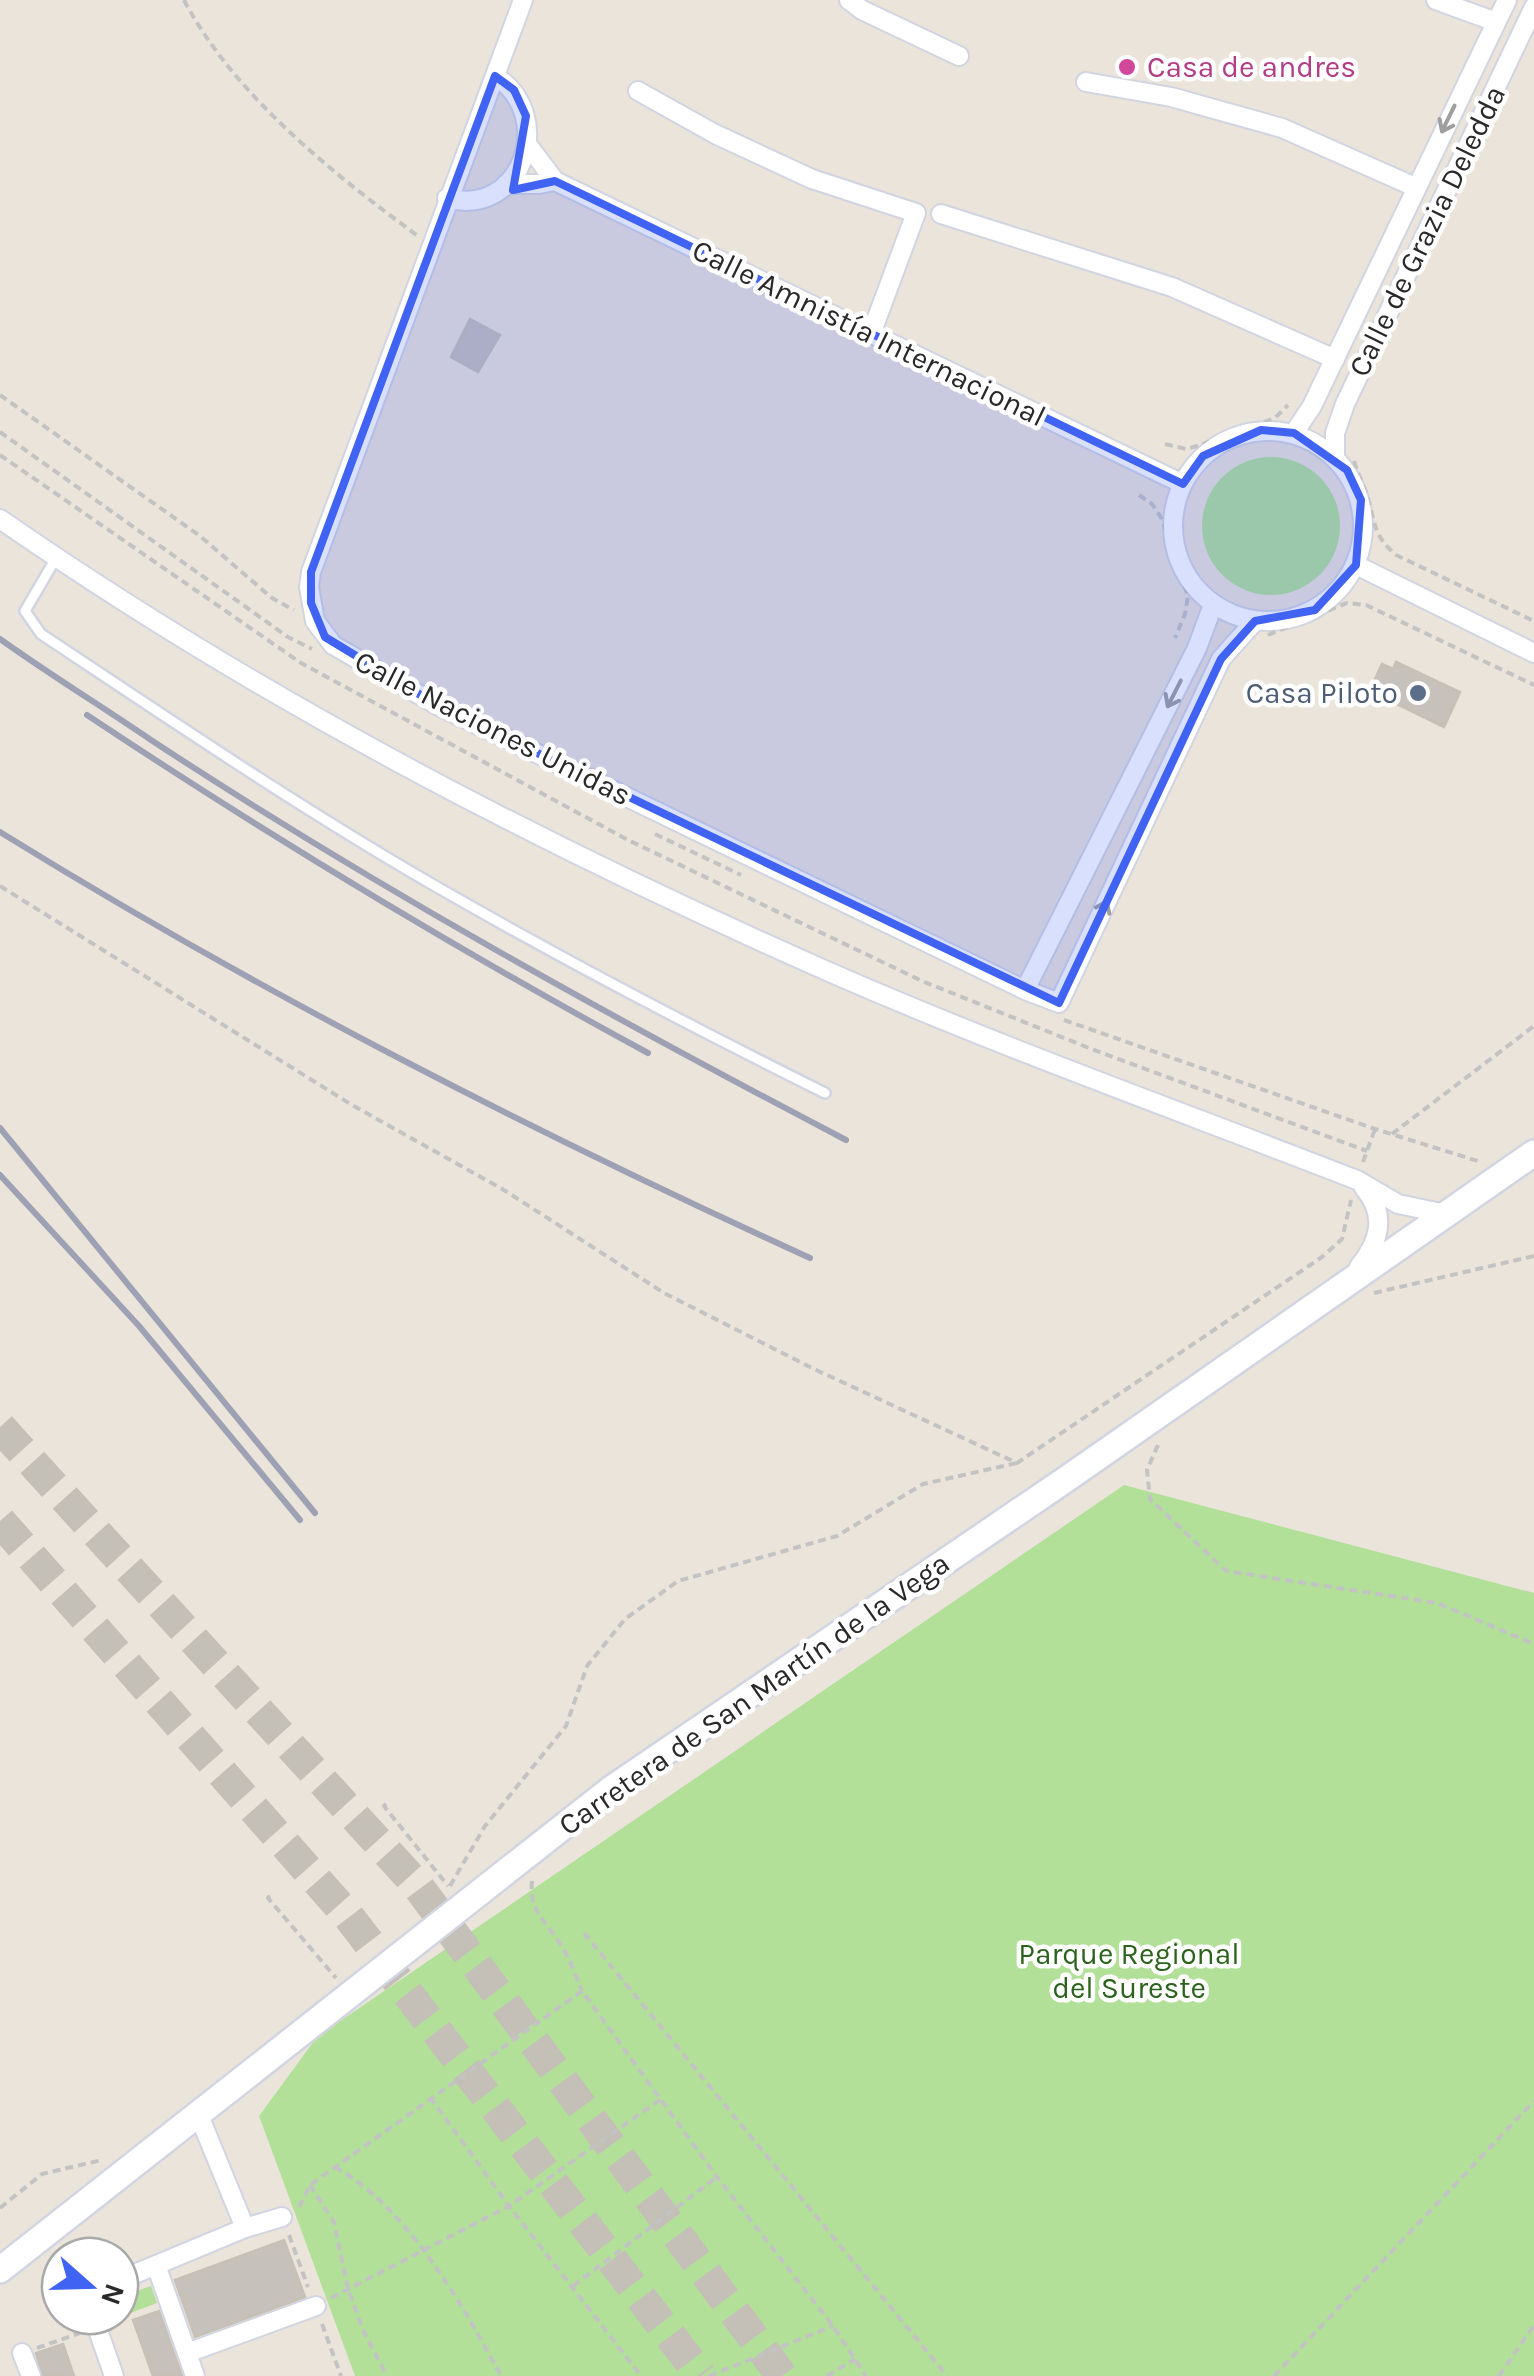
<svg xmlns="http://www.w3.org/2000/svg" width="1534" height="2376" font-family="Karla,sans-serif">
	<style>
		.green { fill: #b2e099 }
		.building { fill: #c6c1bb; stroke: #c6c0b5; stroke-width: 2.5 }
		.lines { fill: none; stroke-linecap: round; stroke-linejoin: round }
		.highway-tunnel { stroke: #c4bfb7; stroke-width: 32; stroke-dasharray: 32 16; stroke-linecap: butt }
		.lane-casing { stroke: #d1d4e1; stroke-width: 14 }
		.street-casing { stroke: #d1d4e1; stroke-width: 22 }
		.secondary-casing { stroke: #d1d4e1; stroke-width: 30 }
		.path { stroke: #c3c3c3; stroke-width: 4; stroke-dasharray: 8 5; stroke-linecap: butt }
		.lane { stroke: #fff; stroke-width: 9 }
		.street { stroke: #fff; stroke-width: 18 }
		.secondary { stroke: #fff; stroke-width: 25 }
		.rail { stroke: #9ea1b3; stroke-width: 6 }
		.oneway { stroke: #9f9f9f }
		.marked { fill: #4063f3; fill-opacity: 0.2; stroke: #4063f3; stroke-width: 8; stroke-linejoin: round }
		.hotel-dot { fill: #d1479c; stroke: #fff; stroke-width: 4 }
		.service-dot { fill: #5c6f8a; stroke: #fff; stroke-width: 4 }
		.labels { text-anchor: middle; stroke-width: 9; stroke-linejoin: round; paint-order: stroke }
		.hotel-label { font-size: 30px; fill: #b23c85; stroke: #fff; text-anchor: start }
		.street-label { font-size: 30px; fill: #292929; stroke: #fff }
		.service-label { font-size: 30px; fill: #4e5e75; stroke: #fff; text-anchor: end }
		.park-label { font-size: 30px; fill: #2b631c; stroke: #fff }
	</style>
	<rect width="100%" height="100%" fill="#ebe4db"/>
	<path class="green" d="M1202 526a69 69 0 1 1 138 0a69 69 0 1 1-138 0Z
		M 1124,1485 L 1534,1593 L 1534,2376 L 355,2376 L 259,2116 L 317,2037 Z
		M 151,2286 L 157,2303 L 104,2323 L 101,2316 L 120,2316 L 120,2297 Z"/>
	<path class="building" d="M 470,319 L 500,335 L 478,372 L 451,357 Z
		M 1396,662 L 1460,692 L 1444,727 L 1376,694 L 1381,684 L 1374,681 L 1382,664 L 1393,669 Z
		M 284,2240 L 305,2297 L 195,2337 L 175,2280 Z
		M 159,2311 L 182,2376 L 153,2376 L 133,2320 Z
		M 63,2344 L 74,2376 L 43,2376 L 36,2353 Z"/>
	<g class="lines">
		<path class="highway-tunnel" d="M 0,1427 L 417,1885 L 782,2376
			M 0,1521 L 349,1917 L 701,2376"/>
		<defs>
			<path id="lane" d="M 56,558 L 25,611 L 41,634 C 169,719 297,806 430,883 C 560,958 692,1027 825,1093"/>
			<path id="street" d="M 523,0 L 311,572 L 309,587 L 315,621 L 333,645 L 437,705 L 1025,990 L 1059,1003 L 1221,659 L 1255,621
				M 849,0 L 862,10 L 959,56
				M 1436,0 L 1496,22
				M 1086,82 L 1171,97 L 1282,128 L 1415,187
				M 638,91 L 715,134 L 812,179 L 916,213 L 871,334
				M 527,144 L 555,181 L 1183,484
				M 506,184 L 539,184 L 555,181
				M 447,198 C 521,219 558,116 495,76
				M 941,214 L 1172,287 L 1335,359
				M1173 526a95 95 0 1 1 190 0a95 95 0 1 1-190 0Z
				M 1294,433 L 1312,406 L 1507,0
				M 1335,459 L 1335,433 L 1345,404 L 1534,7
				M 0,519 C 258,698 539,844 827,971 C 1000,1047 1180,1111 1357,1180 L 1398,1204 L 1446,1214
				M 1356,565 L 1534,653
				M 1025,990 L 1197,648 L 1213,605
				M 1359,1267 C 1380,1241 1387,1215 1364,1188
				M 198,2113 L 245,2228
				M 156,2265 L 195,2376
				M 120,2280 L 245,2228 L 282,2217
				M 93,2316 L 114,2376
				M 22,2353 L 31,2376
				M 187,2353 L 316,2306"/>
			<path id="secondary" d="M 0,2270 L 611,1789 L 1065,1480 L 1534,1153"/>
		</defs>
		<use href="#lane" class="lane-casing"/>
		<use href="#street" class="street-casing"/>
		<use href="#secondary" class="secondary-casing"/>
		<path class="path" d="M 184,0 C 233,94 333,174 418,236
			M 0,395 L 200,536 L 272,598 L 294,610
			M 0,432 L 288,637 L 312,649
			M 1165,444 L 1186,449 L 1197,446 L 1275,418 L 1288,405
			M 0,455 L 301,663 L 628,840 L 922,981 L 1094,1050 L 1367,1151
			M 1354,461 C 1358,474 1364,486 1368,499 C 1376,525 1373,535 1396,555 L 1534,621
			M 1139,495 L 1152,504 L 1162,519 L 1188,596 L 1185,614 L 1175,638
			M 1268,635 L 1347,603 L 1366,605 L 1534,685
			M 655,834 L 741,875
			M 0,886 L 352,1105 L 504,1190 L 664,1293 L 812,1368 L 1017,1463 L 1322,1257 L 1342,1239 L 1351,1200
			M 1064,1020 L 1375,1129 L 1481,1162
			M 1392,1134 L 1534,1026
			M 1363,1162 L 1375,1129
			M 1374,1293 L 1534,1256
			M 1158,1445 L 1147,1470 L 1150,1499 L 1226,1571 L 1437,1603 L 1534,1644
			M 386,1804 L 384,1806 L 448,1886
			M 532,1881 C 529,1909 542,1917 557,1939 C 568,1954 575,1974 582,1991
			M 450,1886 L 485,1826 L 566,1726 L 587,1666 L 625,1619 L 678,1581 L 837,1536 L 923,1484 L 1017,1463
			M 270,1896 L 268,1898 L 336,1978
			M 584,1933 L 947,2376
			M 430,2097 L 509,2206 L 641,2376
			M 335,2167 C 408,2208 462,2304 501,2376
			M 310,2185 L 334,2222 L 348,2289 L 364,2332 L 387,2376
			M 299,2207 L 310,2185 L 582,1991 L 717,2177 L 833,2326 L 866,2376
			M 0,2208 L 42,2174 L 102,2160
			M 289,2235 L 308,2287
			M 573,2286 L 717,2177
			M 331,2298 L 509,2206 L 661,2099
			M 322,2324 L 341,2376
			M 37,2348 L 80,2333
			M 709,2376 L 833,2326
			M 827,2376 L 855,2359
			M 1274,2376 L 1534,2101
			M 1499,2376 L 1534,2325"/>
		<use href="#lane" class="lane"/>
		<use href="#street" class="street"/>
		<use href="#secondary" class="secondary"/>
		<path class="rail" d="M 0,639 C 49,674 101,706 151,740 C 375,887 609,1016 846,1140
			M 87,715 C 269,836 456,949 648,1053
			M 0,832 C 260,993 532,1131 810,1258
			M 0,1128 L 315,1513
			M 0,1175 L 139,1326 L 300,1520"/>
	</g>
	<defs><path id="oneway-shaft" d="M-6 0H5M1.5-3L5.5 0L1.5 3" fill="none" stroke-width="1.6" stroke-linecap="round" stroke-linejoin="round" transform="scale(2.5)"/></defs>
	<g class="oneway">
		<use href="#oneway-shaft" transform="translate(1448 119) rotate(116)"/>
		<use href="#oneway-shaft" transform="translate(1174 694) rotate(117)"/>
		<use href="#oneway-shaft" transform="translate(1101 914) rotate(-65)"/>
	</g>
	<path class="marked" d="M 495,76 L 514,90 L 526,116 L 513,190 L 555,181 L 1183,484 L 1203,456 L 1261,430 L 1294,433 L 1347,470 L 1361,500 L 1356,565 L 1315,610 L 1255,621 L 1221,659 L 1059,1003 L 437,705 L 325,637 L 311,603 L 311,572 Z"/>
	<circle class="hotel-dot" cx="1127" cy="67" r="10"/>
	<circle class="service-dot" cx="1418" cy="693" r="10"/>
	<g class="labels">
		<g class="hotel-label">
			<text x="1147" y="77">Casa de andres</text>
		</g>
		<g class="street-label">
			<text transform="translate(1427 231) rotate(-64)" y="10">Calle de Grazia Deledda</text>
			<text transform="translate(869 333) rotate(26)" y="10">Calle Amnistía Internacional</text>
			<text transform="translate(493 728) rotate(27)" y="10">Calle Naciones Unidas</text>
			<text transform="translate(754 1694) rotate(-35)" y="10">Carretera de San Martín de la Vega</text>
		</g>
		<g class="service-label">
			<text x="1398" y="703">Casa Piloto</text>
		</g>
		<g class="park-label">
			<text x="1129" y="1964">Parque Regional<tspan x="1129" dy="34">del Sureste</tspan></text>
		</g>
	</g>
	<g transform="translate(90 2286) rotate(110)"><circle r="48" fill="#ffffff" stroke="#a9a9a9" stroke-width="2.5"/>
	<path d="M0-8L18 38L0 25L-18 38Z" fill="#4063f3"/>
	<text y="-15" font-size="28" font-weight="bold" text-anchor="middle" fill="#292929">N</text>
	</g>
</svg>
